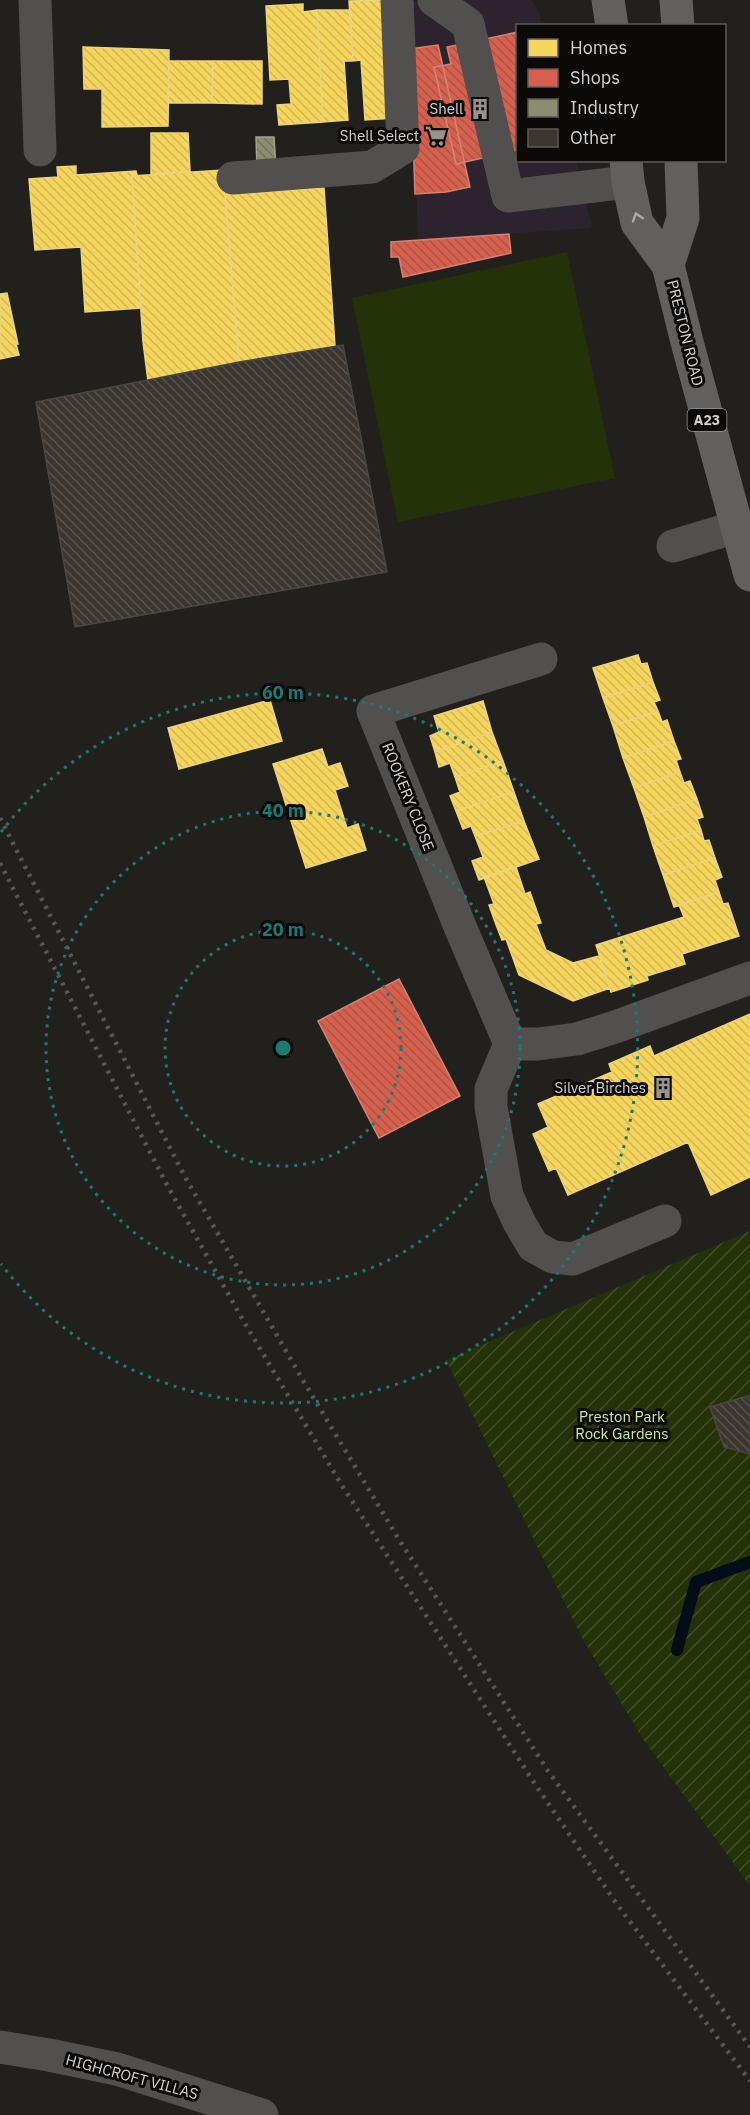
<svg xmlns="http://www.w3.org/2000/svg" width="750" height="2115" font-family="'IBM Plex Sans',sans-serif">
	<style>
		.commercial { fill: #2c232f }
		.grass { fill: #253108 }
		.garden { fill: url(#garden-furrows) }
		.homes { fill: url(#homes-back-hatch); stroke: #ecd47e; stroke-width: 1.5 }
		.shops { fill: url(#shops-back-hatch); stroke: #d58274; stroke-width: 1.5 }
		.industry { fill: url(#industry-back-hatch); stroke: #a2a18b; stroke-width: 1.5 }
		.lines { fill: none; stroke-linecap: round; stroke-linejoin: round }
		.stream { stroke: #030d18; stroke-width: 12 }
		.building { fill: url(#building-back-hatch); stroke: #494744; stroke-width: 1.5 }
		.minor { stroke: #52504f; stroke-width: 33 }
		.highway { stroke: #62605e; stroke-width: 33 }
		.rail { stroke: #585755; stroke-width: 4.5; stroke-dasharray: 3 6; stroke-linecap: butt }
		.oneway { stroke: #aca9a7 }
		.ring { fill: none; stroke: #197b73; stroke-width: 3; stroke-dasharray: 3 6 }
		.labels { text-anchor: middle; stroke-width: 6; stroke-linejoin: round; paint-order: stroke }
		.shield { fill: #0c0a08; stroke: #989593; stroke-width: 1.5 }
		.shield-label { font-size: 14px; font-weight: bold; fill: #d4d1ce }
		.poi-label { font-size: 15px; fill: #d4d1ce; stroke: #0c0a08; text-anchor: end }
		.street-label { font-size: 15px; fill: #d4d1ce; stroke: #0c0a08 }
		.park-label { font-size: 15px; fill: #ccec93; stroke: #0c0a08 }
		.centre { fill: #197b73; stroke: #0c0a08; stroke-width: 3 }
		.ring-label { font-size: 18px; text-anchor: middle; font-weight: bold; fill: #197b73; stroke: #0c0a08; stroke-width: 6; stroke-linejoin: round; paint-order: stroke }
	</style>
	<defs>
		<pattern id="garden-furrows" width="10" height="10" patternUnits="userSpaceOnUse" patternTransform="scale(1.5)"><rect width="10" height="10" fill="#253108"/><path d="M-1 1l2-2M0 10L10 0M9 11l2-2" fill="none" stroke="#444e2b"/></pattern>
		<pattern id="homes-back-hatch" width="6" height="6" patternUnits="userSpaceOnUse" patternTransform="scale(1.5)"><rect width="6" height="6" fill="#f6d55c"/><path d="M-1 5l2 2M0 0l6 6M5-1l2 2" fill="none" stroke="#d2b756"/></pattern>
		<pattern id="shops-back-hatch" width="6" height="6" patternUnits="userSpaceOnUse" patternTransform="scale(1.5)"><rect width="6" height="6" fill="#d6604d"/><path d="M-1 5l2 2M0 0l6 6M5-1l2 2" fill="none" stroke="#a95648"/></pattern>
		<pattern id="industry-back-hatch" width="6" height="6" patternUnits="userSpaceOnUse" patternTransform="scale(1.5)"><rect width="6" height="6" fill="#8c8c6e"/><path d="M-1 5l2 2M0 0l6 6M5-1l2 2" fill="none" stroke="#757560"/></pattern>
		<pattern id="building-back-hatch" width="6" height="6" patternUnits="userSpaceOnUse" patternTransform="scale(1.5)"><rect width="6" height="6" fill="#3b3630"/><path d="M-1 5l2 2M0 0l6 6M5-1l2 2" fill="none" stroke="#56524d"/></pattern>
	</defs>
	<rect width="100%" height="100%" fill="#22201d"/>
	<path class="commercial" d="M 460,0 L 531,0 L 539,11 L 542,25 L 518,26 L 518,160 L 576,161 L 592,228 L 418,240 L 410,1 Z"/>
	<path class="grass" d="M 567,252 L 615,478 L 398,522 L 352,298 Z"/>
	<path class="garden" d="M 750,1231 L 750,1886 L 643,1739 L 582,1638 L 446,1360 Z"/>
	<path class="homes" d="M 387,0 L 394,118 L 365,120 L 361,60 L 353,61 L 349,1 Z
		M 303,4 L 303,12 L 317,10 L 323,122 L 279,125 L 277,105 L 291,104 L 289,79 L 270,80 L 266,6 Z
		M 317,10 L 350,10 L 353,61 L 344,61 L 348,120 L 323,122 Z
		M 83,47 L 169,50 L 168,126 L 102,127 L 102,89 L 84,89 Z
		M 169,61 L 213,61 L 212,103 L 168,103 Z
		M 213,61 L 262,61 L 262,104 L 212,103 Z
		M 151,133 L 188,133 L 190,171 L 151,174 Z
		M 76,166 L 76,175 L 136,171 L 137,175 L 132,176 L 141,308 L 85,312 L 81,247 L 35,250 L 29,179 L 58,177 L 57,167 Z
		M 223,170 L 239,362 L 148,381 L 143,342 L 132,176 Z
		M 324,188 L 335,346 L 239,362 L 225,194 Z
		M 7,293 L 18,344 L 16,344 L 19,355 L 0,359 L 0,294 Z
		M 638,655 L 641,664 L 647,663 L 653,682 L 603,698 L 593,668 Z
		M 653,682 L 660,700 L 654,702 L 658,711 L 613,726 L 603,698 Z
		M 270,700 L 282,741 L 179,769 L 168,728 Z
		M 483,701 L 492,732 L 435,752 L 430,736 L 439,732 L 434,716 Z
		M 658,711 L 662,722 L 667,720 L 674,741 L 623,758 L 613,726 Z
		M 492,732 L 503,761 L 455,777 L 450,763 L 439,767 L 435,752 Z
		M 674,741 L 681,759 L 676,760 L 680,772 L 634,788 L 623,758 Z
		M 322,749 L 328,767 L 340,763 L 348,786 L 335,790 L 347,828 L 358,824 L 366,850 L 306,868 L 273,764 Z
		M 503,761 L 514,792 L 456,811 L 450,796 L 460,792 L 455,777 Z
		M 680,772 L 684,783 L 690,781 L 697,799 L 644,817 L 634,788 Z
		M 514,792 L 524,821 L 475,836 L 471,826 L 463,829 L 456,811 Z
		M 697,799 L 703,817 L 697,819 L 701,830 L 653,846 L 644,817 Z
		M 524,821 L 539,859 L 479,880 L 472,861 L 483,857 L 475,836 Z
		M 701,830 L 704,841 L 709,840 L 715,858 L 663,875 L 653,846 Z
		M 715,858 L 722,877 L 715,880 L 719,892 L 674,907 L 663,875 Z
		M 516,867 L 525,894 L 530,892 L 541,923 L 536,924 L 546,950 L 573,963 L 599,956 L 610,988 L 573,1001 L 519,975 L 506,939 L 502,940 L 495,922 L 489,905 L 494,904 L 484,877 Z
		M 719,892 L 723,904 L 728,903 L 739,936 L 682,954 L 685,964 L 647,976 L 648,980 L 611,992 L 596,945 L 684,917 L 679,905 Z
		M 750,1014 L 750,1177 L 711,1195 L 688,1142 L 568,1195 L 556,1168 L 549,1171 L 533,1134 L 548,1127 L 538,1104 L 612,1072 L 609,1064 L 650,1046 L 654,1056 Z"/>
	<path class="shops" d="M 518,32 L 518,150 L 456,164 L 434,67 L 451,64 L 447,47 Z
		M 438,45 L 470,187 L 446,192 L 415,194 L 410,49 Z
		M 509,234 L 511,253 L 403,277 L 399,257 L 391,257 L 391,242 Z
		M 399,979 L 460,1096 L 379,1138 L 318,1021 Z"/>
	<path class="industry" d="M 256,137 L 274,137 L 276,169 L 257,169 Z"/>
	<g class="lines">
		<path class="stream" d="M 677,1650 L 696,1582 L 750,1562"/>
	</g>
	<path class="building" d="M 343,345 L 387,572 L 75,627 L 36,402 L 239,362 Z
		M 748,1396 L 750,1402 L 750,1454 L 724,1447 L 710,1407 Z"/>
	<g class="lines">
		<path class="minor" d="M 35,0 L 40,150
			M 434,0 L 468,24 L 508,196 L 628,182
			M 233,178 L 372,167 L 403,148 L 397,0
			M 673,546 L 736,527
			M 541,659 L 373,711 L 461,929 L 510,1044 L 491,1089 L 491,1107 L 507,1196 L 519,1222 L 533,1246 L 553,1257 L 573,1259 L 665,1221
			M 510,1044 L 538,1044 L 577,1039 L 615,1027 L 750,978
			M 0,2047 L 49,2055 L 117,2069 L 262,2115"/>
		<path class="highway" d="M 608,0 L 612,26
			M 676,0 L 678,26
			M 626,160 L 628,182 L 637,223 L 668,265 L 687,342 L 750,575
			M 668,265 L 683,218 L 681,160"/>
		<path class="rail" d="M 0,818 L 185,1177 L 304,1382 L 398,1538 L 548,1771 L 750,2047
			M 0,863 L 167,1185 L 244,1322 L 341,1484 L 533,1781 L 616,1903 L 750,2081"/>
	</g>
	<defs><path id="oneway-chevron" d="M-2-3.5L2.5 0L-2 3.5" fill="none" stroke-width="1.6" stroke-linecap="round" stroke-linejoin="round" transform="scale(1.5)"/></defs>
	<use class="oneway" href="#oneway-chevron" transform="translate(637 217) rotate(-108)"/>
	<g class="ring">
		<circle cx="283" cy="1048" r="118"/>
		<circle cx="283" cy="1048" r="237"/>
		<path d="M1 832A355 355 0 1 1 1 1264"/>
	</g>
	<defs>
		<symbol id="building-bare" viewBox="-9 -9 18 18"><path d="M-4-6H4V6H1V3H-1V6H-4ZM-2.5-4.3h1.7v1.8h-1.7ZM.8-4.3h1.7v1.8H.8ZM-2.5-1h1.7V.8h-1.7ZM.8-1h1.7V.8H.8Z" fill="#969390" stroke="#0c0a08" stroke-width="2.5" paint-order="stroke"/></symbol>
		<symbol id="supermarket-bare" viewBox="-9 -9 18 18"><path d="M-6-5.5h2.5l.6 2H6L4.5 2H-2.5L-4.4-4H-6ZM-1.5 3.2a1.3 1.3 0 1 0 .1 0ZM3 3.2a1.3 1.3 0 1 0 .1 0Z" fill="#969390" stroke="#0c0a08" stroke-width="2.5" paint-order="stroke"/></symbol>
	</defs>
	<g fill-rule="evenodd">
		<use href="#building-bare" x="465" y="94" width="30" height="30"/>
		<use href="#supermarket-bare" x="421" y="121" width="30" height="30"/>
		<use href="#building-bare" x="648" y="1073" width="30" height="30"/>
	</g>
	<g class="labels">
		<rect class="shield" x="687.5" y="409" width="39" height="22" rx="4.5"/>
		<g class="shield-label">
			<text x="707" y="425">A23</text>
		</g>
		<g class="poi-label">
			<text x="463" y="114">Shell</text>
			<text x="419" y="141">Shell Select</text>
			<text x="646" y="1093">Silver Birches</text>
		</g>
		<g class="street-label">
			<text transform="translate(685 333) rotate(76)" y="5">PRESTON ROAD</text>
			<text transform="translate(408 797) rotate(68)" y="5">ROOKERY CLOSE</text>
			<text transform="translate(132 2077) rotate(15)" y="5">HIGHCROFT VILLAS</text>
		</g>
		<g class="park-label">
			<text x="622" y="1422">Preston Park<tspan x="622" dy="17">Rock Gardens</tspan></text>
		</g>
	</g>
	<circle cx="283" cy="1048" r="9" class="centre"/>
	<g class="ring-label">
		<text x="283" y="699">60 m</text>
		<text x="283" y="817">40 m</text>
		<text x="283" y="936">20 m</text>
	</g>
	<rect x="516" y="24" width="210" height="138" fill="#0c0a08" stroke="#5c5a57" stroke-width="1.5"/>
	<rect x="528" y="39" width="30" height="18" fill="#f6d55c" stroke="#5c5a57" stroke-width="1.5"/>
	<text x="570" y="54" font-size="18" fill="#d4d1ce">Homes</text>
	<rect x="528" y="69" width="30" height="18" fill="#d6604d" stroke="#5c5a57" stroke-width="1.5"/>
	<text x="570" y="84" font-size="18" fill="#d4d1ce">Shops</text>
	<rect x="528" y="99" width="30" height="18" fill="#8c8c6e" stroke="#5c5a57" stroke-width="1.5"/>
	<text x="570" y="114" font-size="18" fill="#d4d1ce">Industry</text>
	<rect x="528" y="129" width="30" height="18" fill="#3b3630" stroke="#5c5a57" stroke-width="1.5"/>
	<text x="570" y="144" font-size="18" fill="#d4d1ce">Other</text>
</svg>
